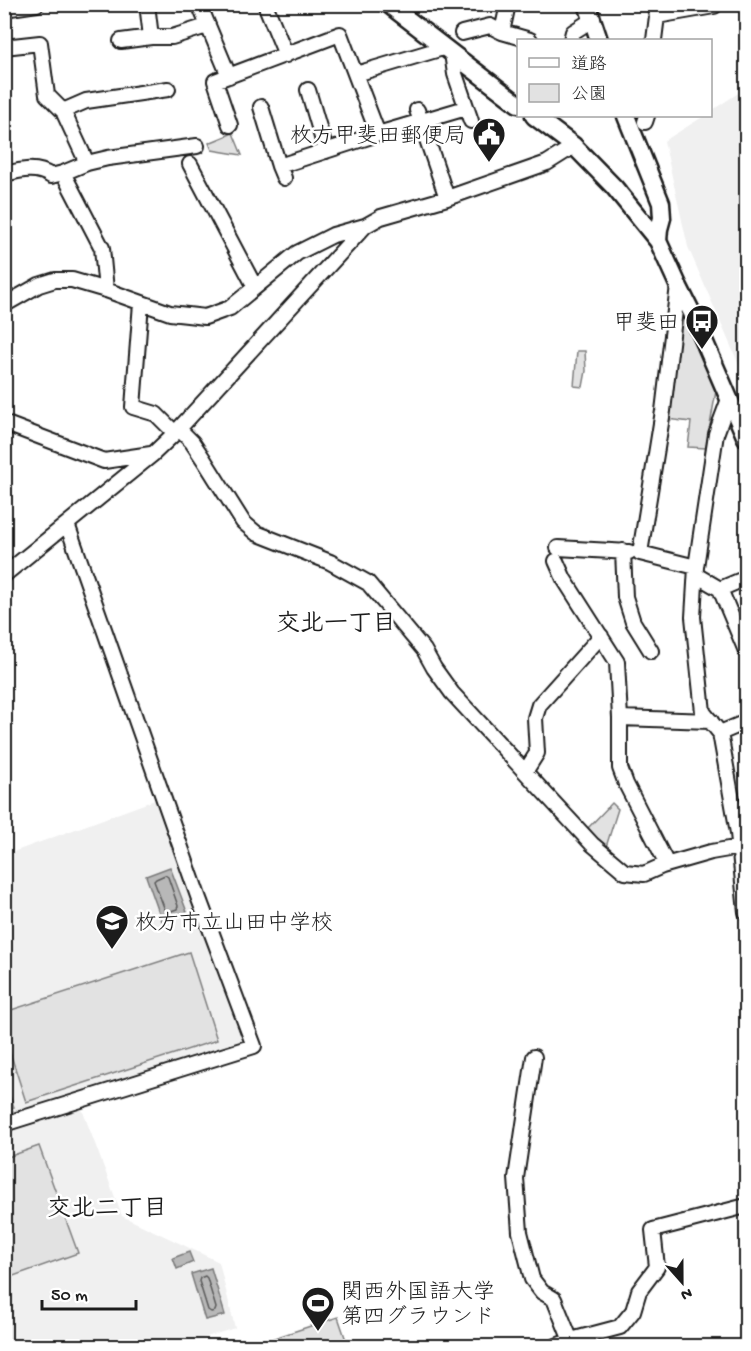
<svg xmlns="http://www.w3.org/2000/svg" width="751" height="1351" font-family="'Gochi Hand','Klee One',sans-serif">
	<style>
		.built { fill: #f0f0f0 }
		.green { fill: #e2e2e2; stroke: #7f7f7f; stroke-width: 1.5 }
		.water { fill: #b8b8b8; stroke: #7a7a7a; stroke-width: 1.5 }
		.lines { fill: none; stroke-linecap: round; stroke-linejoin: round }
		.shore { stroke: #5a5a5a; stroke-width: 1.5 }
		.minor-casing { stroke: #1c1c1c; stroke-width: 18 }
		.tertiary-casing { stroke: #1c1c1c; stroke-width: 21 }
		.minor { stroke: #fff; stroke-width: 14 }
		.tertiary { stroke: #fff; stroke-width: 16 }
		.labels { text-anchor: middle; stroke-width: 5; stroke-linejoin: round; paint-order: stroke }
		.poi-label { font-size: 22px; fill: #1c1c1c; stroke: #fff; text-anchor: end }
		.neighbourhood-label { font-size: 24px; font-weight: bold; fill: #1c1c1c; stroke: #fff }
	</style>
	<rect width="100%" height="100%" fill="#fff"/>
	<filter id="ink" filterUnits="userSpaceOnUse"><feTurbulence type="fractalNoise" baseFrequency=".0167" numOctaves="2"/><feDisplacementMap in="SourceGraphic" scale="12" xChannelSelector="R" yChannelSelector="G"/><feConvolveMatrix kernelMatrix="1 2 1 2 8 2 1 2 1" color-interpolation-filters="sRGB"/></filter>
	<g filter="url(#ink)">
		<path class="built" d="M 746,88 L 746,381 L 688,247 L 664,141 L 704,116 L 710,116 L 711,111 Z
			M 163,797 L 254,1046 L 79,1101 L 122,1216 L 219,1262 L 235,1328 L 178,1346 L 5,1346 L 5,855 Z"/>
		<path class="green" d="M 233,133 L 242,155 L 212,150 L 209,143 Z
			M 682,312 L 716,391 L 706,448 L 688,447 L 691,422 L 667,419 Z
			M 577,351 L 585,351 L 586,371 L 583,387 L 574,386 Z
			M 612,803 L 618,809 L 606,847 L 587,829 Z
			M 189,952 L 217,1040 L 26,1102 L 5,1037 L 5,1012 Z
			M 4,1080 L 14,1107 L 5,1111 L 4,1111 Z
			M 39,1146 L 78,1253 L 5,1279 L 5,1158 Z
			M 338,1317 L 348,1346 L 250,1346 Z"/>
		<path class="water" d="M 170,867 L 187,912 L 162,921 L 146,876 Z
			M 189,1252 L 193,1262 L 177,1269 L 173,1258 Z
			M 211,1268 L 225,1315 L 205,1320 L 191,1274 Z"/>
		<g class="lines">
			<path class="shore" d="M 165,875 L 168,877 L 178,906 L 177,909 L 168,912 L 165,910 L 154,881 L 156,879 Z
				M 205,1276 L 207,1278 L 216,1308 L 215,1311 L 211,1312 L 208,1310 L 199,1281 L 200,1278 Z"/>
			<defs>
				<path id="minor" d="M 147,4 L 151,37
					M 199,4 L 229,76
					M 265,4 L 286,55
					M 508,4 L 502,32 L 530,40
					M 654,4 L 657,16 L 654,40
					M 4,9 L 37,4
					M 657,16 L 714,6 L 715,4
					M 462,33 L 490,26 L 502,32
					M 571,40 L 573,32 L 592,20
					M 121,41 L 151,37 L 172,37 L 207,26
					M 4,47 L 40,43 L 47,95 L 63,111 L 87,163
					M 452,53 L 455,74 L 471,121
					M 356,74 L 443,48
					M 308,90 L 326,151
					M 261,107 L 279,166 L 284,178
					M 417,110 L 447,198
					M 63,111 L 86,101 L 168,89
					M 645,122 L 647,116
					M 230,125 L 215,81 L 340,34 L 378,134
					M 190,164 L 255,287
					M 279,166 L 378,134 L 466,108
					M 5,174 C 21,170 37,166 51,176 L 63,173
					M 678,285 L 663,411 L 640,553 L 696,567
					M 106,290 L 102,248 L 63,173 L 87,163 L 108,158 L 197,146
					M 141,303 L 133,407 L 156,414 L 175,433
					M 4,305 L 39,285 L 55,280 L 72,280 L 106,290 L 170,313 L 205,317 L 230,308 L 297,253 L 333,235 L 365,226 L 381,217 L 447,198 L 547,163 L 574,146
					M 729,399 L 716,434 L 696,567 L 693,617 L 703,712 L 720,733 L 738,833 L 746,912
					M 4,423 L 104,461 L 151,454
					M 179,429 L 192,442 L 204,460 L 243,522 L 256,533 L 330,562 L 368,583 L 424,650 L 434,668 L 452,693 L 592,844 L 625,872 L 644,874 L 662,866 L 711,852 L 740,847 L 746,847
					M 558,548 L 629,552
					M 623,551 L 625,597 L 633,622 L 651,651
					M 556,561 L 564,579 L 617,662 L 620,718 L 620,768 L 626,784 L 667,864
					M 4,575 L 153,454 L 175,433 L 365,226
					M 696,575 L 720,589 L 746,651
					M 720,589 L 746,578
					M 620,718 L 711,721
					M 720,733 L 746,722
					M 525,772 L 537,753 L 535,718 L 539,705 L 601,636
					M 534,1057 L 516,1178 L 520,1232 L 532,1279 L 542,1292 L 554,1299 L 573,1346
					M 4,1124 L 254,1046 L 199,899 L 67,524
					M 556,1346 L 571,1340 L 620,1327 L 633,1311 L 639,1291 L 657,1267 L 653,1230 L 746,1206"/>
				<path id="tertiary" d="M 388,4 L 518,104
					M 587,4 L 599,40
					M 534,116 L 574,146 L 614,187 L 658,241 L 678,285 L 692,313 L 746,438
					M 626,116 L 661,203 L 662,218 L 659,229 L 658,241"/>
			</defs>
			<use href="#minor" class="minor-casing"/>
			<use href="#tertiary" class="tertiary-casing"/>
			<use href="#minor" class="minor"/>
			<use href="#tertiary" class="tertiary"/>
		</g>
	</g>
	<defs>
		<symbol id="civic-pin" viewBox="-11 -11 22 30"><path d="M0 17L-7.5 6A9.5 9.5 0 1 1 7.5 6Z" fill="#1c1c1c" stroke="#fff"/><path d="M-.6-6.5H3V-4.5H.6V-3L4-1V1h2V6H-6V1h2V-1L-.6-3ZM-1.2 2.5V6h2.4V2.5Z" fill="#fff"/></symbol>
		<symbol id="bus-pin" viewBox="-11 -11 22 30"><path d="M0 17L-7.5 6A9.5 9.5 0 1 1 7.5 6Z" fill="#1c1c1c" stroke="#fff"/><path d="M-5-6H5V4H4V6H2V4H-2V6H-4V4H-5ZM-3.5-4V0h7V-4ZM-3.5 1.2v1.5H-2V1.2ZM2 1.2v1.5H3.5V1.2Z" fill="#fff"/></symbol>
		<symbol id="school-pin" viewBox="-11 -11 22 30"><path d="M0 17L-7.5 6A9.5 9.5 0 1 1 7.5 6Z" fill="#1c1c1c" stroke="#fff"/><path d="M0-5L7-2L0 1L-7-2ZM-4 1L0 2.5L4 1V4Q0 6-4 4Z" fill="#fff"/></symbol>
		<symbol id="stadium-pin" viewBox="-11 -11 22 30"><path d="M0 17L-7.5 6A9.5 9.5 0 1 1 7.5 6Z" fill="#1c1c1c" stroke="#fff"/><path d="M0-5a6.5 5 0 1 0 0 10a6.5 5 0 1 0 0-10ZM-3.5-1.8h7v3.6h-7Z" fill="#fff"/></symbol>
	</defs>
	<g fill-rule="evenodd">
		<use href="#civic-pin" x="470" y="115" width="38" height="52"/>
		<use href="#bus-pin" x="683" y="302" width="38" height="52"/>
		<use href="#school-pin" x="93" y="902" width="38" height="52"/>
		<use href="#stadium-pin" x="299" y="1284" width="38" height="52"/>
	</g>
	<g class="labels">
		<g class="poi-label">
			<text x="466" y="142">枚方甲斐田郵便局</text>
			<text x="679" y="329">甲斐田</text>
			<text x="135" y="929" text-anchor="start">枚方市立山田中学校</text>
			<text x="341" y="1298" text-anchor="start">関西外国語大学<tspan x="341" dy="25">第四グラウンド</tspan></text>
		</g>
		<g class="neighbourhood-label">
			<text x="336" y="630">交北一丁目</text>
			<text x="107" y="1215">交北二丁目</text>
		</g>
	</g>
	<rect width="751" height="1351" fill="none" stroke="#fff" stroke-width="24"/>
	<rect x="12" y="12" width="727" height="1327" fill="none" stroke="#1c1c1c" stroke-width="2" filter="url(#ink)"/>
	<rect x="517" y="39" width="195" height="78" fill="#ffffff" stroke="#a4a4a4" stroke-width="1.5"/>
	<rect x="529" y="58" width="30" height="9" fill="#ffffff" stroke="#a4a4a4" stroke-width="1.5"/>
	<text x="571" y="69" font-size="18" fill="#1c1c1c">道路</text>
	<rect x="529" y="84" width="30" height="18" fill="#e2e2e2" stroke="#a4a4a4" stroke-width="1.5"/>
	<text x="571" y="99" font-size="18" fill="#1c1c1c">公園</text>
	<g transform="translate(682 1282) rotate(159)" stroke="#ffffff" stroke-width="4.5" paint-order="stroke">
	<path d="M0-4.5L10 22L0 15L-10 22Z" fill="#1c1c1c"/>
	<text y="-9" font-size="16" font-weight="bold" text-anchor="middle" fill="#1c1c1c">N</text>
	</g>
	<path d="M42 1300v9h94v-9" fill="none" stroke="#1c1c1c" stroke-width="3"/>
	<text x="51" y="1300" font-size="18" fill="#1c1c1c" stroke="#ffffff" stroke-width="4.5" paint-order="stroke">50 m</text>
</svg>
